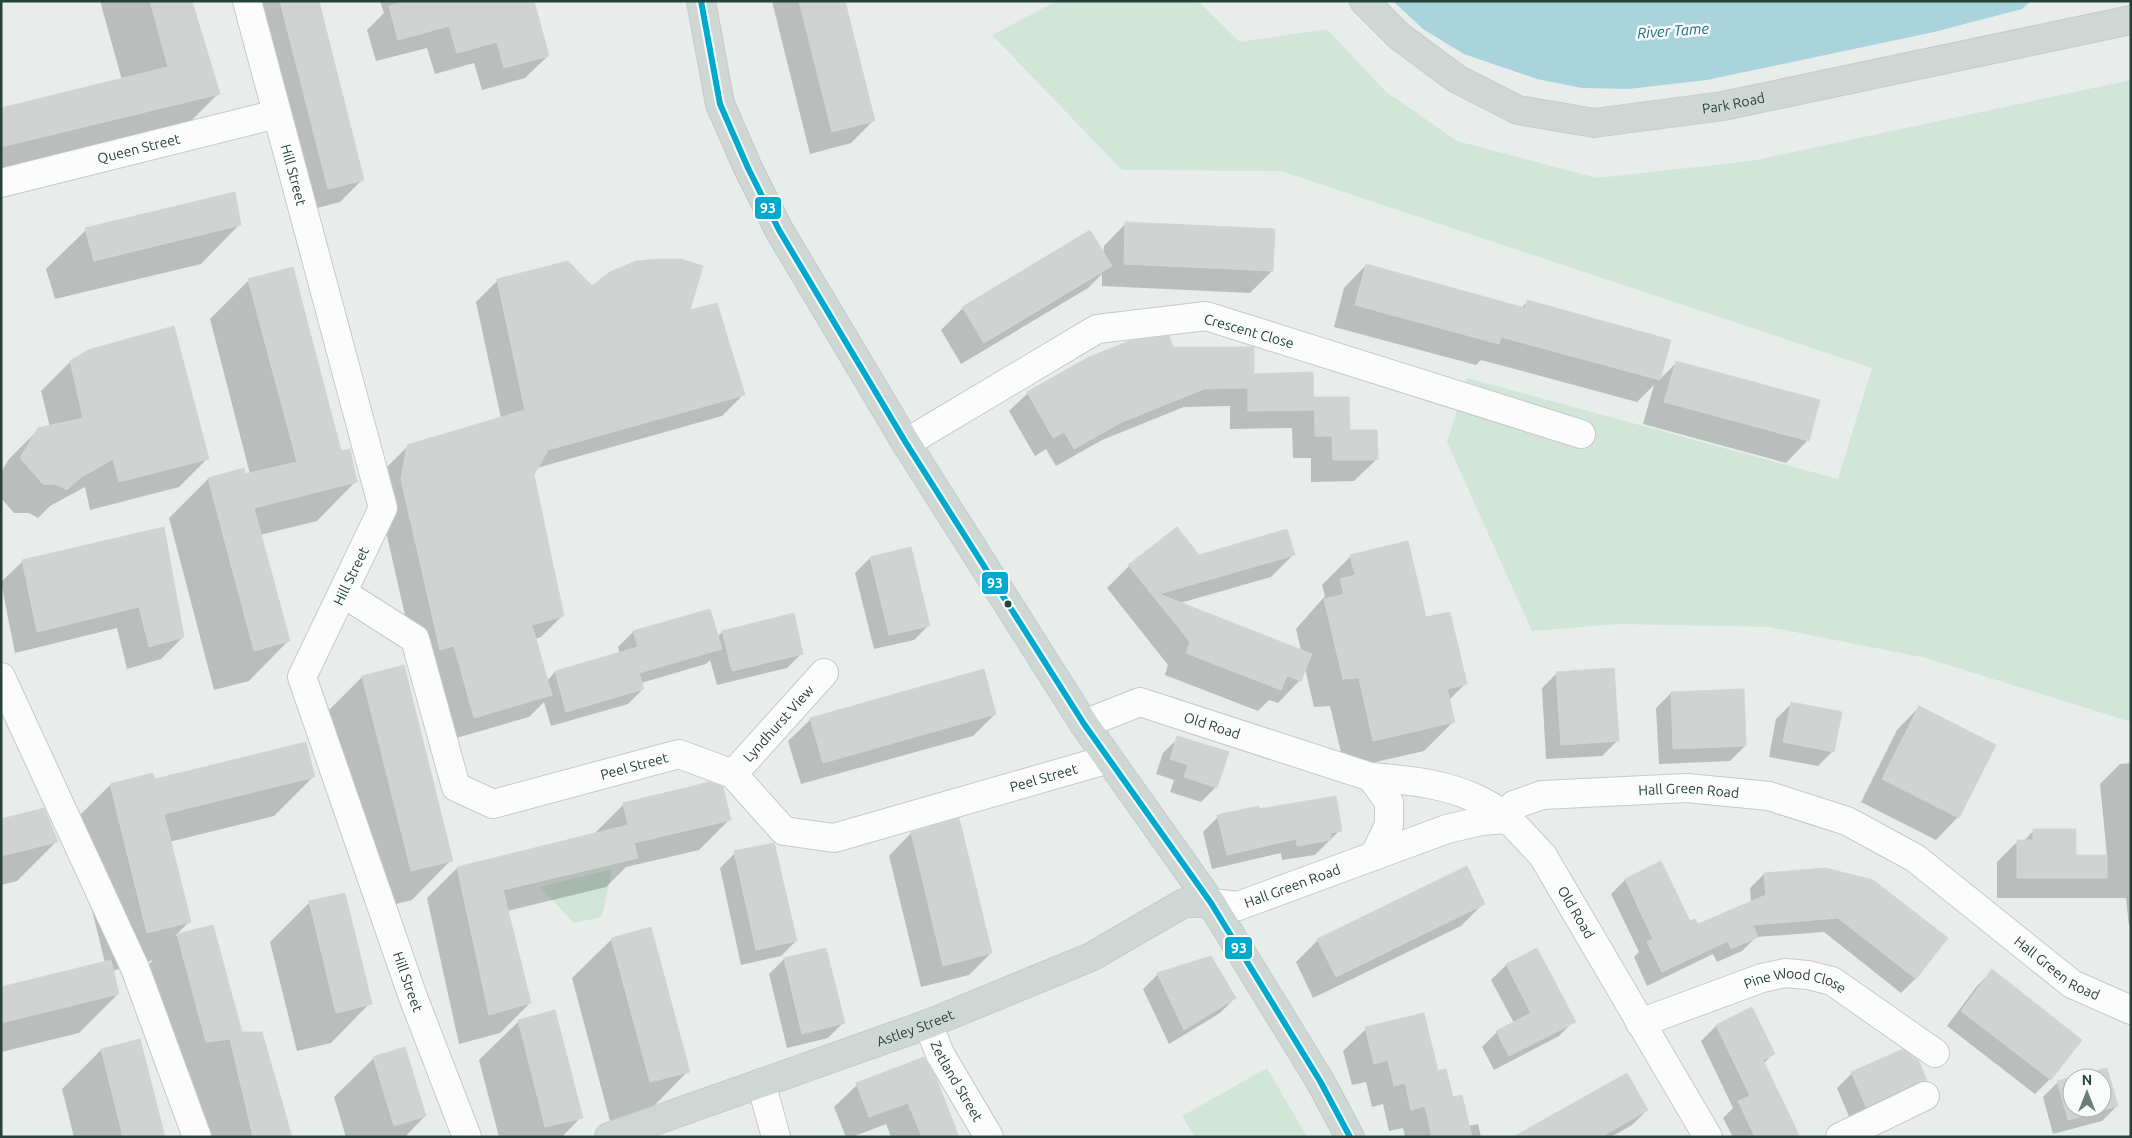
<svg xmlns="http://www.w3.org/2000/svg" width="2132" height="1138" font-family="Ubuntu,sans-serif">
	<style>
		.green { fill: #d1e6d8 }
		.water { fill: #a9d4db }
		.shadow { fill: #0003 }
		.building { fill: #cfd4d2; stroke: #d1d6d4; fill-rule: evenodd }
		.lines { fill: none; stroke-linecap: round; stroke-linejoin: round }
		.minor-casing { stroke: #c5cac8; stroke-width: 30 }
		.major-casing { stroke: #c3ccc9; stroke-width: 30 }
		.minor { stroke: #fcfcfc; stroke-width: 28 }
		.major { stroke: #cfd7d5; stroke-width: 28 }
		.bus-1-casing { stroke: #f7fbf9; stroke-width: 10 }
		.bus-1 { stroke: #00a9ce; stroke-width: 6 }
		.bus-dot { fill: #24423a; stroke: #f7fbf9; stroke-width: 2 }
		.labels { text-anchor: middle; stroke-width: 5; stroke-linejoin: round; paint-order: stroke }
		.street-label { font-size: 14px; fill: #24423a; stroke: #f7fbf9 }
		.water-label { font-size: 15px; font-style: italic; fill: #1c6f80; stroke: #f7fbf9 }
		.line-badge { stroke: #f7fbf9; stroke-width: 2 }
		.badge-label { font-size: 14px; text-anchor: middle; font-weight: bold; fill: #fff }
	</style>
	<rect width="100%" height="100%" fill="#e8edeb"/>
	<path class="green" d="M 1057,1 L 1198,1 L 1240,42 L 1327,29 L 1385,91 L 1457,141 L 1597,178 L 1751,161 L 2131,80 L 2131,722 L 1926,658 L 1769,627 L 1618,624 L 1532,631 L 1447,442 L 1467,378 L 1838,479 L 1872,368 L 1281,171 L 1122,170 L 992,35 Z
		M 612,869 L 602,917 L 574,923 L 540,887 Z
		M 1267,1068 L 1307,1137 L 1195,1137 L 1182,1116 Z"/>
	<path class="water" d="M 1393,1 L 2031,1 L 2022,9 L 1934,32 L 1707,80 L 1628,89 L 1582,88 L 1537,79 L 1464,54 L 1423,29 Z"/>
	<path class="shadow" d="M 100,1 L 191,1 L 219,93 L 179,133 L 1,176 L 1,109 L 122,80 Z
		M 258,1 L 317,1 L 362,180 L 340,202 L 306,211 Z
		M 380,1 L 532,1 L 548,56 L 525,78 L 482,90 L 474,63 L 435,74 L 427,48 L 376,61 L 367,30 L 384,13 Z
		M 772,1 L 843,1 L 873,121 L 851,143 L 810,154 Z
		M 1126,223 L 1272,271 L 1250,293 L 1102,286 L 1102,274 L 1088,288 L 961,364 L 941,330 L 963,308 L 1103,254 L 1104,246 Z
		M 240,224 L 201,264 L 55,299 L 46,269 L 86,230 Z
		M 1366,265 L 1521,308 L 1527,302 L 1659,380 L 1676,363 L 1808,440 L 1786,463 L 1643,424 L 1654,385 L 1637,402 L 1481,360 L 1476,365 L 1334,327 L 1344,288 Z
		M 249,280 L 356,481 L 317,521 L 260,535 L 288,641 L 249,681 L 214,690 L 169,518 L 208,479 L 250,474 L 210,319 Z
		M 498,280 L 592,288 L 688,312 L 744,394 L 722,416 L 537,468 L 533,475 L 563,615 L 541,637 L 534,639 L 547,681 L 555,672 L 620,654 L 618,647 L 633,632 L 717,637 L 722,632 L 802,653 L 787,668 L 717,685 L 710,660 L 706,664 L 641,683 L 643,689 L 628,704 L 551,726 L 544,702 L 529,717 L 453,739 L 418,672 L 379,501 L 386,468 L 408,446 L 501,418 L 476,302 Z
		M 1172,348 L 1253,375 L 1312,400 L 1314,398 L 1377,459 L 1354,481 L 1311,482 L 1311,458 L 1293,458 L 1292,428 L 1230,429 L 1230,406 L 1184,407 L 1102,440 L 1056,466 L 1046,449 L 1035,456 L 1009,411 L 1028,393 Z
		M 88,351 L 207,459 L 179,487 L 90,510 L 85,487 L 50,506 L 38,518 L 29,513 L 14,513 L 1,498 L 1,472 L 9,459 L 38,430 L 50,427 L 41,391 L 70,362 Z
		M 1176,528 L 1199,556 L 1293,555 L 1271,577 L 1180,603 L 1301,651 L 1296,629 L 1325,596 L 1322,585 L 1351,556 L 1425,619 L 1465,684 L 1448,701 L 1453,722 L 1424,751 L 1345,769 L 1330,706 L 1314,707 L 1305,668 L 1300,680 L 1278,703 L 1269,700 L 1258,711 L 1165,675 L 1168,665 L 1107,588 L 1129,566 Z
		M 163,529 L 183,637 L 161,659 L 127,669 L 117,628 L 15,653 L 1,582 L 23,561 Z
		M 870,558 L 929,625 L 914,640 L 874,649 L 855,573 Z
		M 403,667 L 451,860 L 412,900 L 372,910 L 323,716 L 362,677 Z
		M 1557,673 L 1617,741 L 1602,756 L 1546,759 L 1542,688 Z
		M 1671,693 L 1745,746 L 1730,761 L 1659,764 L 1656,708 Z
		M 1791,704 L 1833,751 L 1818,766 L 1769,757 L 1776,719 Z
		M 1919,707 L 1958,817 L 1936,840 L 1861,802 L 1897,730 Z
		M 995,714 L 973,736 L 801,784 L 788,741 L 811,719 Z
		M 1178,738 L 1216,787 L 1201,802 L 1170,792 L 1174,780 L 1156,774 L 1163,753 Z
		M 2131,763 L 2131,926 L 2129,926 L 2126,898 L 1997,898 L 1997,862 L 2017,842 L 2023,842 L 2034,830 L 2075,856 L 2107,856 L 2100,784 L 2120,764 Z
		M 313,777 L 274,816 L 169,842 L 189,922 L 175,936 L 212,927 L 241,1033 L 291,1137 L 205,1137 L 191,1077 L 167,1081 L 139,975 L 153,960 L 112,971 L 118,994 L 79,1033 L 1,1052 L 1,988 L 105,963 L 71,824 L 110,785 L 154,781 Z
		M 624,804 L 729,820 L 699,850 L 626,867 L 606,887 L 507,911 L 530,1003 L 500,1033 L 459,1044 L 427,898 L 457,868 L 593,835 Z
		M 1258,810 L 1340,830 L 1315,855 L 1282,860 L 1281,853 L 1212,869 L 1203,832 L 1218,817 Z
		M 1,820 L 56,842 L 17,881 L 1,885 Z
		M 958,820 L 991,953 L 969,975 L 921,987 L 889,856 L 911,833 Z
		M 775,845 L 796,941 L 781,956 L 741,965 L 720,868 L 735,853 Z
		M 1825,869 L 1916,978 L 1901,993 L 1824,932 L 1756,937 L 1742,951 L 1717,962 L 1713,954 L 1647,986 L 1634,957 L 1639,952 L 1611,894 L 1625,880 L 1689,923 L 1697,926 L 1751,902 L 1750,888 L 1764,874 Z
		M 310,902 L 370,1003 L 331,1043 L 297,1051 L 270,942 Z
		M 1484,903 L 1461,926 L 1313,998 L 1296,962 L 1318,940 Z
		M 612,939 L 688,1071 L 649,1111 L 610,1121 L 572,978 Z
		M 1537,949 L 1574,1021 L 1559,1036 L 1494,1070 L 1482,1047 L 1497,1032 L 1514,1023 L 1491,980 L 1506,965 Z
		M 784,959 L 843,1023 L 828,1038 L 787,1048 L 769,974 Z
		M 1992,971 L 2080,1040 L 2050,1079 L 2035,1094 L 1947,1026 L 1977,986 Z
		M 1158,974 L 1235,998 L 1220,1013 L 1169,1044 L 1143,989 Z
		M 1752,1009 L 1773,1054 L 1763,1064 L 1789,1137 L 1733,1137 L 1723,1118 L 1733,1108 L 1701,1041 L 1716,1026 Z
		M 519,1021 L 581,1117 L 562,1137 L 499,1137 L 479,1060 Z
		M 1366,1029 L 1437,1072 L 1468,1126 L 1478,1124 L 1481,1137 L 1405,1137 L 1403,1128 L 1389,1131 L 1383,1104 L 1372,1107 L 1366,1082 L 1352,1085 L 1343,1051 Z
		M 101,1050 L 164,1137 L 74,1137 L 62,1089 Z
		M 374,1058 L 425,1116 L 405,1137 L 346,1137 L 334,1097 Z
		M 924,1059 L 958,1137 L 891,1137 L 886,1124 L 852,1137 L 846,1137 L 834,1107 L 857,1085 Z
		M 2106,1069 L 2117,1106 L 2102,1121 L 2053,1134 L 2043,1097 L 2058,1082 L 2072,1078 L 2072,1108 L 2102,1108 L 2102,1078 L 2073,1078 Z
		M 1852,1073 L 1925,1080 L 1910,1095 L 1851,1121 L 1837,1088 Z
		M 1647,1110 L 1632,1125 L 1611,1137 L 1528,1137 Z"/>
	<path class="building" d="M 150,1 L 192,1 L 220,94 L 1,147 L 1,108 L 168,67 Z
		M 280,1 L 319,1 L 364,180 L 328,189 Z
		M 406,1 L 534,1 L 549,56 L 504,68 L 497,42 L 457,53 L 449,26 L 398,40 L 389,6 Z
		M 799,1 L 845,1 L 875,121 L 832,132 Z
		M 235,192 L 241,225 L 94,261 L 85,228 Z
		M 1125,222 L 1275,229 L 1273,271 L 1124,264 Z
		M 1090,230 L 1112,266 L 984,343 L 962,307 Z
		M 658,259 L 681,259 L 703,266 L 690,310 L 717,303 L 745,395 L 548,450 L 534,475 L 564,616 L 532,625 L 552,695 L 474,718 L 454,646 L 440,650 L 401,479 L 407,445 L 525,410 L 497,279 L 568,261 L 592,286 L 610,272 L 636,261 Z
		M 1366,264 L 1525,308 L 1527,300 L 1671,340 L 1660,380 L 1501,337 L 1499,344 L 1355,305 Z
		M 293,267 L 341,451 L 350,449 L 357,482 L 254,508 L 290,641 L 254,651 L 208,478 L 244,468 L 245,474 L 297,462 L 248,279 Z
		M 174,326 L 209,459 L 119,482 L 113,459 L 80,478 L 67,490 L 58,485 L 43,484 L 20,458 L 38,428 L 83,418 L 70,361 L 88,350 Z
		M 1169,336 L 1173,347 L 1254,347 L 1254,374 L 1313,372 L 1314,410 L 1248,411 L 1248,388 L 1204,389 L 1122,422 L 1074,449 L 1064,432 L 1053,438 L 1027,392 L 1089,357 L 1129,341 Z
		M 1676,361 L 1820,400 L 1809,441 L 1664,402 Z
		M 1314,397 L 1349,397 L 1350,430 L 1377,430 L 1378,460 L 1333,460 L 1332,436 L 1315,436 Z
		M 164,527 L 184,637 L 149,647 L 139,607 L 37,632 L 22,560 Z
		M 1177,527 L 1199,555 L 1287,529 L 1295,555 L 1159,594 L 1312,654 L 1301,681 L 1287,676 L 1281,690 L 1186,653 L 1190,642 L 1128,565 Z
		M 1408,541 L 1426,617 L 1450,612 L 1467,684 L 1447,689 L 1455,722 L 1373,741 L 1359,678 L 1343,679 L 1324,599 L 1344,594 L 1340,579 L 1355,575 L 1350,555 Z
		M 911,547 L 930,626 L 889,635 L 870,557 Z
		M 710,609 L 722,649 L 639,673 L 644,689 L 566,712 L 555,671 L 638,647 L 633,631 Z
		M 794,613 L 803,654 L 732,671 L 722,631 Z
		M 404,665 L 453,861 L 411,871 L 362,676 Z
		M 1614,668 L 1619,741 L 1561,745 L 1556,672 Z
		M 984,669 L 996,714 L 823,763 L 810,718 Z
		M 1744,689 L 1746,746 L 1673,749 L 1671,692 Z
		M 1791,702 L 1842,712 L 1834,752 L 1783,742 Z
		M 1919,706 L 1996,745 L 1959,818 L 1882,779 Z
		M 1177,736 L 1229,752 L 1217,788 L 1184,777 L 1188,765 L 1170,759 Z
		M 306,742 L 315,777 L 164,814 L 191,922 L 147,933 L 110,784 L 153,773 L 155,779 Z
		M 710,782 L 723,787 L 731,820 L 634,843 L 638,858 L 503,890 L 531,1003 L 489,1015 L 457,867 L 628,825 L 623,803 Z
		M 1336,796 L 1342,831 L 1330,833 L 1331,840 L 1297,846 L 1296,839 L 1227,855 L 1217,815 L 1259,806 L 1259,809 Z
		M 44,808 L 58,842 L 1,856 L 1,819 Z
		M 959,818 L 992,953 L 943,966 L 911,832 Z
		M 2033,829 L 2076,829 L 2076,855 L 2107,855 L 2107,878 L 2017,878 L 2017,840 L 2033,840 Z
		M 774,843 L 797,941 L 756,950 L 734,851 Z
		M 1661,861 L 1690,921 L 1695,919 L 1698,924 L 1766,895 L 1764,873 L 1825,868 L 1873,880 L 1948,938 L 1916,979 L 1838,918 L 1753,925 L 1758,937 L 1731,949 L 1728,941 L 1662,972 L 1647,942 L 1653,939 L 1625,879 Z
		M 1467,866 L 1485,904 L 1336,977 L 1317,939 Z
		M 345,893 L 372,1004 L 336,1013 L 309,901 Z
		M 213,925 L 242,1032 L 262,1032 L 292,1137 L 253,1137 L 230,1039 L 206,1042 L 177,934 Z
		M 651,927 L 690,1072 L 650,1082 L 611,938 Z
		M 826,948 L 845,1023 L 802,1034 L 784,958 Z
		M 1537,948 L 1576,1022 L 1509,1056 L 1496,1031 L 1531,1013 L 1506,964 Z
		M 1211,956 L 1236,998 L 1184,1030 L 1157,973 Z
		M 111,960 L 119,994 L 1,1023 L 1,987 Z
		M 1992,969 L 2082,1040 L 2051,1080 L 1961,1011 Z
		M 1752,1007 L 1775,1054 L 1763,1060 L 1800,1137 L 1755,1137 L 1738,1101 L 1750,1096 L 1716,1025 Z
		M 555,1010 L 583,1118 L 545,1127 L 518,1020 Z
		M 1424,1013 L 1438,1071 L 1446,1069 L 1453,1097 L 1462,1095 L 1472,1137 L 1432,1137 L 1425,1106 L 1411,1110 L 1405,1083 L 1394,1086 L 1388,1060 L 1374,1064 L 1365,1027 Z
		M 140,1039 L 165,1137 L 123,1137 L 101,1049 Z
		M 405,1047 L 426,1116 L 394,1126 L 373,1057 Z
		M 1903,1049 L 1918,1060 L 1927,1080 L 1918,1082 L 1866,1107 L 1851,1072 Z
		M 924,1057 L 937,1080 L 959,1137 L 922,1137 L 908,1103 L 869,1117 L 856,1083 Z
		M 2107,1068 L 2118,1106 L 2068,1120 L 2057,1081 ZM 2072,1078 L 2102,1078 L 2102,1108 L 2072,1108 Z
		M 1627,1073 L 1648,1110 L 1601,1137 L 1513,1137 Z"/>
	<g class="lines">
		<defs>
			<g id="minor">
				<path id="s1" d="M 247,1 L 383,508 L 302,677 L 413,997 L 467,1137"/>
				<path id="s2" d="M 1,183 L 277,114"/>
				<path d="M 906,443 L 1097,329 L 1206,316 L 1581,434"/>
				<path id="s3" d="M 343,593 L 415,639 L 456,787 L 493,804 L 679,754 L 733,774 L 784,831 L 834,838 L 1109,759"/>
				<path d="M 1,677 L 135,968 L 197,1137"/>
				<path id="s4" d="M 1084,724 L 1140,702 L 1371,777 C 1408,780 1450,784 1483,802 C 1507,814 1525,837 1543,856 L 1708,1137"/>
				<path id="s5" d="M 733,774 L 824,673"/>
				<path d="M 1371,777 L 1389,802 L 1389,825 L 1374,856"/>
				<path id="s6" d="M 1508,819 L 1514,805 L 1542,795 L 1687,788 L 1769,796 L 1847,821 L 1915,858 L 2072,984 L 2131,1010"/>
				<path id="s7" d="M 1211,903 L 1238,906 L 1447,829 L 1481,821 L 1508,819"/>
				<path id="s8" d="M 1640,1023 L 1762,978 L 1785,973 L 1808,975 L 1832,981 L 1935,1053"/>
				<path id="s9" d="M 928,1024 L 940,1054 L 989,1137"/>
				<path d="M 761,1083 L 776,1137"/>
				<path d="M 1840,1137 L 1925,1096"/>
			</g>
			<g id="major">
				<path d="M 701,1 L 720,104 L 748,168 L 779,230 L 906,443 L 1084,724 L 1211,903 L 1320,1081 L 1350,1137"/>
				<path id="s10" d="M 1364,1 L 1399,36 L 1457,79 L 1518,110 L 1594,123 L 1723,106 L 2131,20"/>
				<path id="s11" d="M 609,1137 L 928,1024 L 1091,957 L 1184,903 L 1211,903"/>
			</g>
		</defs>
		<use href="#minor" class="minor-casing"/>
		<use href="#major" class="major-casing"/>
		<use href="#minor" class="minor"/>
		<use href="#major" class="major"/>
		<defs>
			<path id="bus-1" d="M 701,1 L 720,104 L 748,168 L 779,230 L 906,443 L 1084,724 L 1211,903 L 1320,1081 L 1350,1137"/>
		</defs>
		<use href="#bus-1" class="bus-1-casing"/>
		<use href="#bus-1" class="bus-1"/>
	</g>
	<circle class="bus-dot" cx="1008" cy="604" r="4.5"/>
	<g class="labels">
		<g class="street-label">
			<text dy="5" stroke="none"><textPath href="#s10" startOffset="408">Park Road</textPath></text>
			<text dy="5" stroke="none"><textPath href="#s2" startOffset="142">Queen Street</textPath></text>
			<text dy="5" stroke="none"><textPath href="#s1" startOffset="180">Hill Street</textPath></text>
			<text transform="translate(1249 331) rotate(16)" y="5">Crescent Close</text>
			<text transform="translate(351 576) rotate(-64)" y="5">Hill Street</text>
			<text dy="5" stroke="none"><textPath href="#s5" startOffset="68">Lyndhurst View</textPath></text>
			<text dy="5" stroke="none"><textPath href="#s4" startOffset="136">Old Road</textPath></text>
			<text dy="5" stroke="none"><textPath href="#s3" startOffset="426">Peel Street</textPath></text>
			<text dy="5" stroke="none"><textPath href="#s3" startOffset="875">Peel Street</textPath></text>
			<text dy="5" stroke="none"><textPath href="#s6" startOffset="192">Hall Green Road</textPath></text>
			<text dy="5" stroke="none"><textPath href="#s7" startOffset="85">Hall Green Road</textPath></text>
			<text dy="5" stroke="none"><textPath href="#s4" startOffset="565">Old Road</textPath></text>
			<text dy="5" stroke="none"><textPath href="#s6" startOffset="612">Hall Green Road</textPath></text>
			<text dy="5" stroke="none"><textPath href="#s1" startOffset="1035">Hill Street</textPath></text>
			<text dy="5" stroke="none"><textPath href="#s8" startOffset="164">Pine Wood Close</textPath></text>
			<text dy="5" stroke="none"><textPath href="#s11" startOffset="325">Astley Street</textPath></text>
			<text dy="5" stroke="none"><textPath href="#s9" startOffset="64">Zetland Street</textPath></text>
		</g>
		<g class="water-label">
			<text transform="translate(1673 31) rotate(-4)" y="5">River Tame</text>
		</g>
	</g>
	<g class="line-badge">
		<rect x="754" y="196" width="28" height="24" rx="5" fill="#00a9ce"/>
		<rect x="981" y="571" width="28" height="24" rx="5" fill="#00a9ce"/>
		<rect x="1224" y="936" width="29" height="24" rx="5" fill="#00a9ce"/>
	</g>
	<g class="badge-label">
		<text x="768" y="213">93</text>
		<text x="995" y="588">93</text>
		<text x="1239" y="953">93</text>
	</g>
	<rect width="2132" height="1138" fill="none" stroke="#24423a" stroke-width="5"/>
	<g transform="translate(2087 1093)"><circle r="24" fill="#f7fbf9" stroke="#a3b1ad"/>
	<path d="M0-4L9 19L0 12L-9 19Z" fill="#697e78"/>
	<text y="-8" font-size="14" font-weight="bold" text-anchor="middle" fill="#24423a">N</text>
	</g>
</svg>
